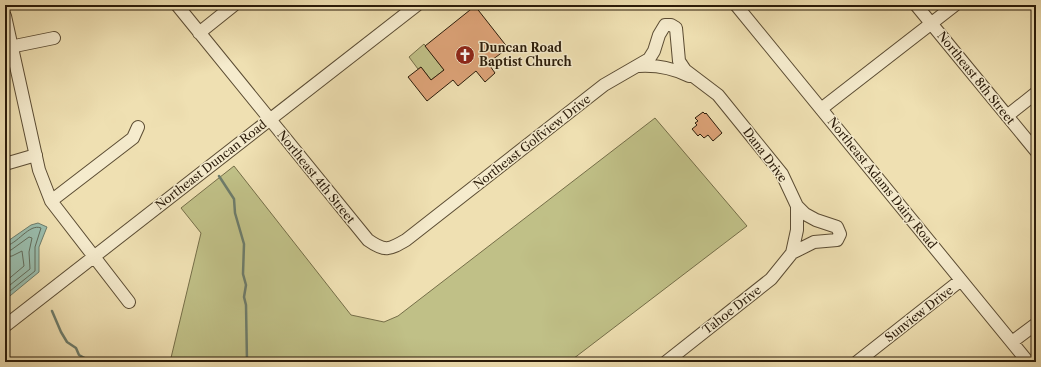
<svg xmlns="http://www.w3.org/2000/svg" width="1041" height="367" font-family="'Libre Caslon Text',serif">
	<style>
		.green { fill: #c0c087; stroke: #756e48 }
		.water { fill: #9abdad; stroke: #6d7c6b }
		.lines { fill: none; stroke-linecap: round; stroke-linejoin: round }
		.shore { stroke: #626c5b; stroke-width: 1 }
		.stream { stroke: #6d7c6b; stroke-width: 2.5 }
		.building { fill: #dda378; stroke: #2a1b09 }
		.minor-casing { stroke: #5b4c33; stroke-width: 14 }
		.minor { stroke: #f5ebcd; stroke-width: 12 }
		.labels { text-anchor: middle; stroke-width: 3; stroke-linejoin: round; paint-order: stroke }
		.poi-label { font-size: 12px; font-weight: bold; fill: #2a1b09; stroke: #f5ebcd; text-anchor: start }
		.street-label { font-size: 12px; fill: #2a1b09; stroke: #f5ebcd }
	</style>
	<rect width="100%" height="100%" fill="#efe0b2"/>
	<filter id="stains"><feTurbulence type="fractalNoise" baseFrequency=".005" numOctaves="4"/><feColorMatrix values="0 0 0 0 .2 0 0 0 0 .09 0 0 0 0 .02 0 0 0 .5 -.17"/></filter>
	<radialGradient id="worn" r=".72"><stop offset=".6" stop-color="#630" stop-opacity="0"/><stop offset="1" stop-color="#630" stop-opacity=".3"/></radialGradient>
	<path class="green" d="M 424,44 L 444,70 L 431,80 L 421,67 L 418,69 L 409,57 Z
		M 655,118 L 747,226 L 569,362 L 170,362 L 201,233 L 181,208 L 234,166 L 351,315 L 384,322 L 398,316 Z"/>
	<path class="water" d="M 38,223 L 47,227 L 39,247 L 39,272 L 5,300 L 5,243 L 31,225 Z"/>
	<g class="lines">
		<path class="shore" d="M 5,246 C 17,245 29,223 41,228 L 35,247 L 35,271 L 5,295
			M 5,251 L 11,250 L 29,237 L 32,238 L 29,252 L 30,269 L 5,289
			M 5,257 L 12,256 L 22,251 L 24,266 L 5,282"/>
		<path class="stream" d="M 219,176 L 234,199 L 235,213 L 244,244 L 243,274 L 246,285 L 244,297 L 246,305 L 247,362
			M 52,311 L 61,332 L 67,342 L 76,348 L 79,355 L 92,362"/>
	</g>
	<path class="building" d="M 475,6 L 508,48 L 488,63 L 495,73 L 485,82 L 476,71 L 458,86 L 453,80 L 427,101 L 408,77 L 421,67 L 431,80 L 444,70 L 425,46 Z
		M 703,112 L 705,114 L 706,113 L 722,133 L 713,141 L 708,135 L 704,138 L 700,134 L 698,136 L 692,129 L 697,125 L 695,123 L 698,121 L 695,118 Z"/>
	<g class="lines">
		<defs>
			<path id="minor" d="M 177,5 L 368,240 C 385,252 389,250 406,240 L 604,85 L 649,59 L 654,51 L 659,35 L 665,25 L 671,25 L 676,28 L 679,61 L 685,70 L 718,95 L 782,174 L 797,206 L 805,214 L 816,220 L 837,227 L 840,234 L 837,240 L 814,242 L 792,253 L 771,279 L 666,362
				M 736,5 L 1028,362
				M 916,5 L 1036,151
				M 5,16 L 39,170 L 51,201 L 129,302
				M 199,33 L 234,5
				M 5,48 L 54,38
				M 639,66 C 657,65 673,68 689,76
				M 821,109 L 955,5
				M 1007,116 L 1036,93
				M 5,164 L 36,155
				M 51,201 L 133,138 L 138,127
				M 792,253 L 797,230 L 797,206
				M 5,326 L 417,5
				M 1012,342 L 1036,324
				M 857,362 L 961,280"/>
		</defs>
		<use href="#minor" class="minor-casing"/>
		<use href="#minor" class="minor"/>
	</g>
	<defs>
		<symbol id="church-disc" viewBox="-11 -11 22 22"><circle r="9.5" fill="#8f2418" stroke="#f5ebcd"/><path d="M-1.2-6h2.4v3.5h3.3v2.4h-3.3V6h-2.4V-.1h-3.3v-2.4h3.3Z" fill="#fff"/></symbol>
	</defs>
	<g fill-rule="evenodd">
		<use href="#church-disc" x="454" y="44" width="22" height="22"/>
	</g>
	<g class="labels">
		<g class="poi-label">
			<text x="479" y="52">Duncan Road<tspan x="479" dy="14">Baptist Church</tspan></text>
		</g>
		<g class="street-label">
			<text transform="translate(976 78) rotate(51)" y="4">Northeast 8th Street</text>
			<text transform="translate(532 142) rotate(-38)" y="4">Northeast Golfview Drive</text>
			<text transform="translate(765 155) rotate(53)" y="4">Dana Drive</text>
			<text transform="translate(211 165) rotate(-38)" y="4">Northeast Duncan Road</text>
			<text transform="translate(316 177) rotate(51)" y="4">Northeast 4th Street</text>
			<text transform="translate(882 183) rotate(51)" y="4">Northeast Adams Dairy Road</text>
			<text transform="translate(732 310) rotate(-38)" y="4">Tahoe Drive</text>
			<text transform="translate(919 314) rotate(-38)" y="4">Sunview Drive</text>
		</g>
	</g>
	<rect width="1041" height="367" fill="none" stroke="#efe0b2" stroke-width="20"/>
	<rect x="6" y="6" width="1029" height="355" fill="none" stroke="#2a1b09" stroke-width="2"/>
	<rect x="10" y="10" width="1021" height="347" fill="none" stroke="#2a1b09"/>
	<rect width="100%" height="100%" filter="url(#stains)"/>
	<rect width="100%" height="100%" fill="url(#worn)"/>
</svg>
